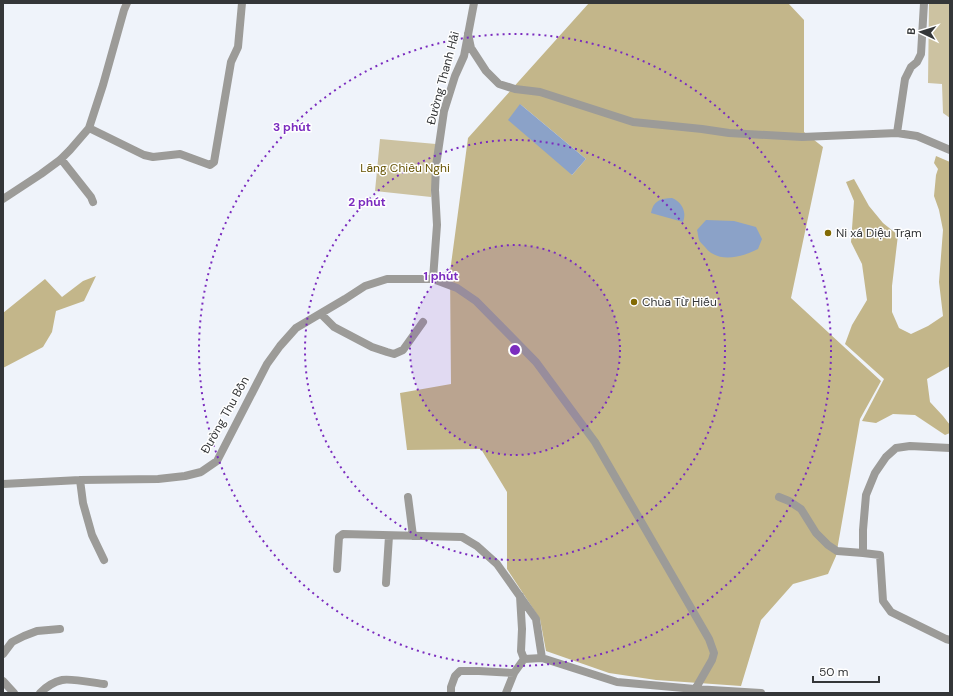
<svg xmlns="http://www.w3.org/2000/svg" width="953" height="696" font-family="'DM Sans',sans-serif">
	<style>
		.green { fill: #ccc2a1 }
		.forest { fill: #c3b68a; fill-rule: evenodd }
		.water { fill: #8ba2c8 }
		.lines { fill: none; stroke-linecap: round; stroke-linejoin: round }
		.street { stroke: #9c9b98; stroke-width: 8 }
		.ring { fill: none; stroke: #7b2cbf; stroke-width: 2; stroke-dasharray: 2 4 }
		.poi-dot { fill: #826a04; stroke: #fff; stroke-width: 1.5 }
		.labels { text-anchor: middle; stroke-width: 3; stroke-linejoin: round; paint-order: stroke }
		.street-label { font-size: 12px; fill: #343638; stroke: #fff }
		.park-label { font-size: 12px; fill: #665302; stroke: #fff }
		.poi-label { font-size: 12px; fill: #343638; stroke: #fff; text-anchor: start }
		.centre { fill: #7b2cbf; stroke: #fff; stroke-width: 2 }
		.ring-label { font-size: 12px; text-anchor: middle; font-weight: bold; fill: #7b2cbf; stroke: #fff; stroke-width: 3; stroke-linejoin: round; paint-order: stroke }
	</style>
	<rect width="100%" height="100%" fill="#eff3fa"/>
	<path class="green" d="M 929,3 L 950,3 L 950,118 L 943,113 L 942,84 L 928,83 Z
		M 380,139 L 436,144 L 431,197 L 375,191 Z"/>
	<path class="forest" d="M 589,3 L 788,3 L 804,20 L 804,132 L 823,147 L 791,298 L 881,381 L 860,419 L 836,556 L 828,574 L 793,584 L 761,620 L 741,686 L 656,680 L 609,673 L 546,651 L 540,619 L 507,569 L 507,492 L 481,449 L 407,450 L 400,393 L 451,384 L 450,272 L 468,138 ZM 520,104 L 586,159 L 572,175 Z
		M 936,156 L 950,162 L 950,366 L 927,379 L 930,402 L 943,416 L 950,425 L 950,433 L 945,435 L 915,415 L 893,414 L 876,423 L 862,421 L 884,379 L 845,344 L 852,325 L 867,300 L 862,264 L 851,242 L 854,201 L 846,182 L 854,179 L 869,206 L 883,223 L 898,235 L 892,286 L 892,312 L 899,328 L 911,334 L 928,326 L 943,316 L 939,282 L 943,230 L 939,210 L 934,196 L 936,175 L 938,169 L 934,163 Z
		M 96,276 L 84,301 L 56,311 L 52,332 L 43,347 L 3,368 L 3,313 L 45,279 L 62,297 L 83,281 Z"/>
	<path class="water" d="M 520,104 L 586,159 L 572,175 L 508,120 Z
		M 672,198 C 682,202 687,212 683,222 L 651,213 C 653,201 661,198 672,198 Z
		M 706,220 L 734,221 L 756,227 L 762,239 L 758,249 C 742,257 718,264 705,247 C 703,245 700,242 699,240 C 698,237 698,233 697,230 Z"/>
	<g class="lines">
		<path class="street" d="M 468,34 L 471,48 L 486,71 L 499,84 L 515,89 L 540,92 L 633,122 L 702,129 L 729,133 L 802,137 L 897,133 L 917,136 L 950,150
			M 89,128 L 144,155 L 153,157 L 180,154 L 210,165 L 214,162 L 231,62 L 238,47 L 242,3
			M 897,133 L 905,79 L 911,67 L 917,62 L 921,54 L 924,3
			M 61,159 L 91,197 L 93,202
			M 3,199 L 41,174 L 60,160 L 70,150 L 89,128 L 103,85 L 124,10 L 127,3
			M 433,279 L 437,225 L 435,190 L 436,166 L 444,111 L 455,76 L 464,56 L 474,3
			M 321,314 L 334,327 L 372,347 L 387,352 L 394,354 L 403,350 L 423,322
			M 950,448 L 910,446 L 896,448 L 886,457 L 875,473 L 866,495 L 863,530 L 863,553 L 880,555 L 883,601 L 891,612 L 946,639 L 950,640
			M 80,480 L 83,503 L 92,535 L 104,560
			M 3,484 L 80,480 L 158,479 L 185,476 L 201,472 L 217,461 L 267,364 L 280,346 L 296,328 L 345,299 L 365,286 L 387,279 L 433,279 L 457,288 L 476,301 L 536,362 L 595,442 L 709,639 L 714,653 L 712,660 L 693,693
			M 408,497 L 413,536
			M 779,497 L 789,501 L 801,509 L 816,533 L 828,545 L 837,551 L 863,553
			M 337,569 L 339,537 L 343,534 L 462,537 L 477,546 L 497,564 L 536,619 L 542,658 L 617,682 L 695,689 L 761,693
			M 386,583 L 389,536
			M 520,596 L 522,629 L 521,651 L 524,659
			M 3,654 L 12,642 L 24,636 L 37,631 L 60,629
			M 524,659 L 542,658
			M 3,681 L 14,693
			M 40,693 C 46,687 53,682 62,680 C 70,678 95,683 104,684
			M 451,693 L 451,687 L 455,676 L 460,671 L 479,671 L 514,673
			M 506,693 L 514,673 L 524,659"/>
	</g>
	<circle cx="515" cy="350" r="105" fill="#7b2cbf" fill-opacity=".12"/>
	<g class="ring">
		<circle cx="515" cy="350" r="105"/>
		<circle cx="515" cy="350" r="210"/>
		<circle cx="515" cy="350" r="316"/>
	</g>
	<g class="poi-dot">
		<circle cx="828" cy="233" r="4"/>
		<circle cx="634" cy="302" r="4"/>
	</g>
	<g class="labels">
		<g class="street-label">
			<text transform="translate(443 78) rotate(-75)" y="4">Đường Thanh Hải</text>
			<text transform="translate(225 415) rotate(-61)" y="4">Đường Thu Bồn</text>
		</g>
		<g class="park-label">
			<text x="405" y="172">Lăng Chiêu Nghi</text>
		</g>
		<g class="poi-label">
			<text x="836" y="237">Ni xá Diệu Trạm</text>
			<text x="642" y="306">Chùa Từ Hiếu</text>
		</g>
	</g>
	<circle cx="515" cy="350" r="6" class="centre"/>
	<g class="ring-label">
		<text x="292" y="131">3 phút</text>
		<text x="367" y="206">2 phút</text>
		<text x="441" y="280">1 phút</text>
	</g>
	<rect width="953" height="696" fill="none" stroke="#343638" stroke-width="8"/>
	<g transform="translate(921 32) rotate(274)" stroke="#ffffff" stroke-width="3" paint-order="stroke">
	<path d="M0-3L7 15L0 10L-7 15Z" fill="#343638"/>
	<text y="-6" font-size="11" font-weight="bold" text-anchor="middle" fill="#343638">B</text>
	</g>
	<path d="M813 676v6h66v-6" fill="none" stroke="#343638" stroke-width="2"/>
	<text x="819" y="676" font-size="12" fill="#343638" stroke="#ffffff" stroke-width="3" paint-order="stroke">50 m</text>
</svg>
